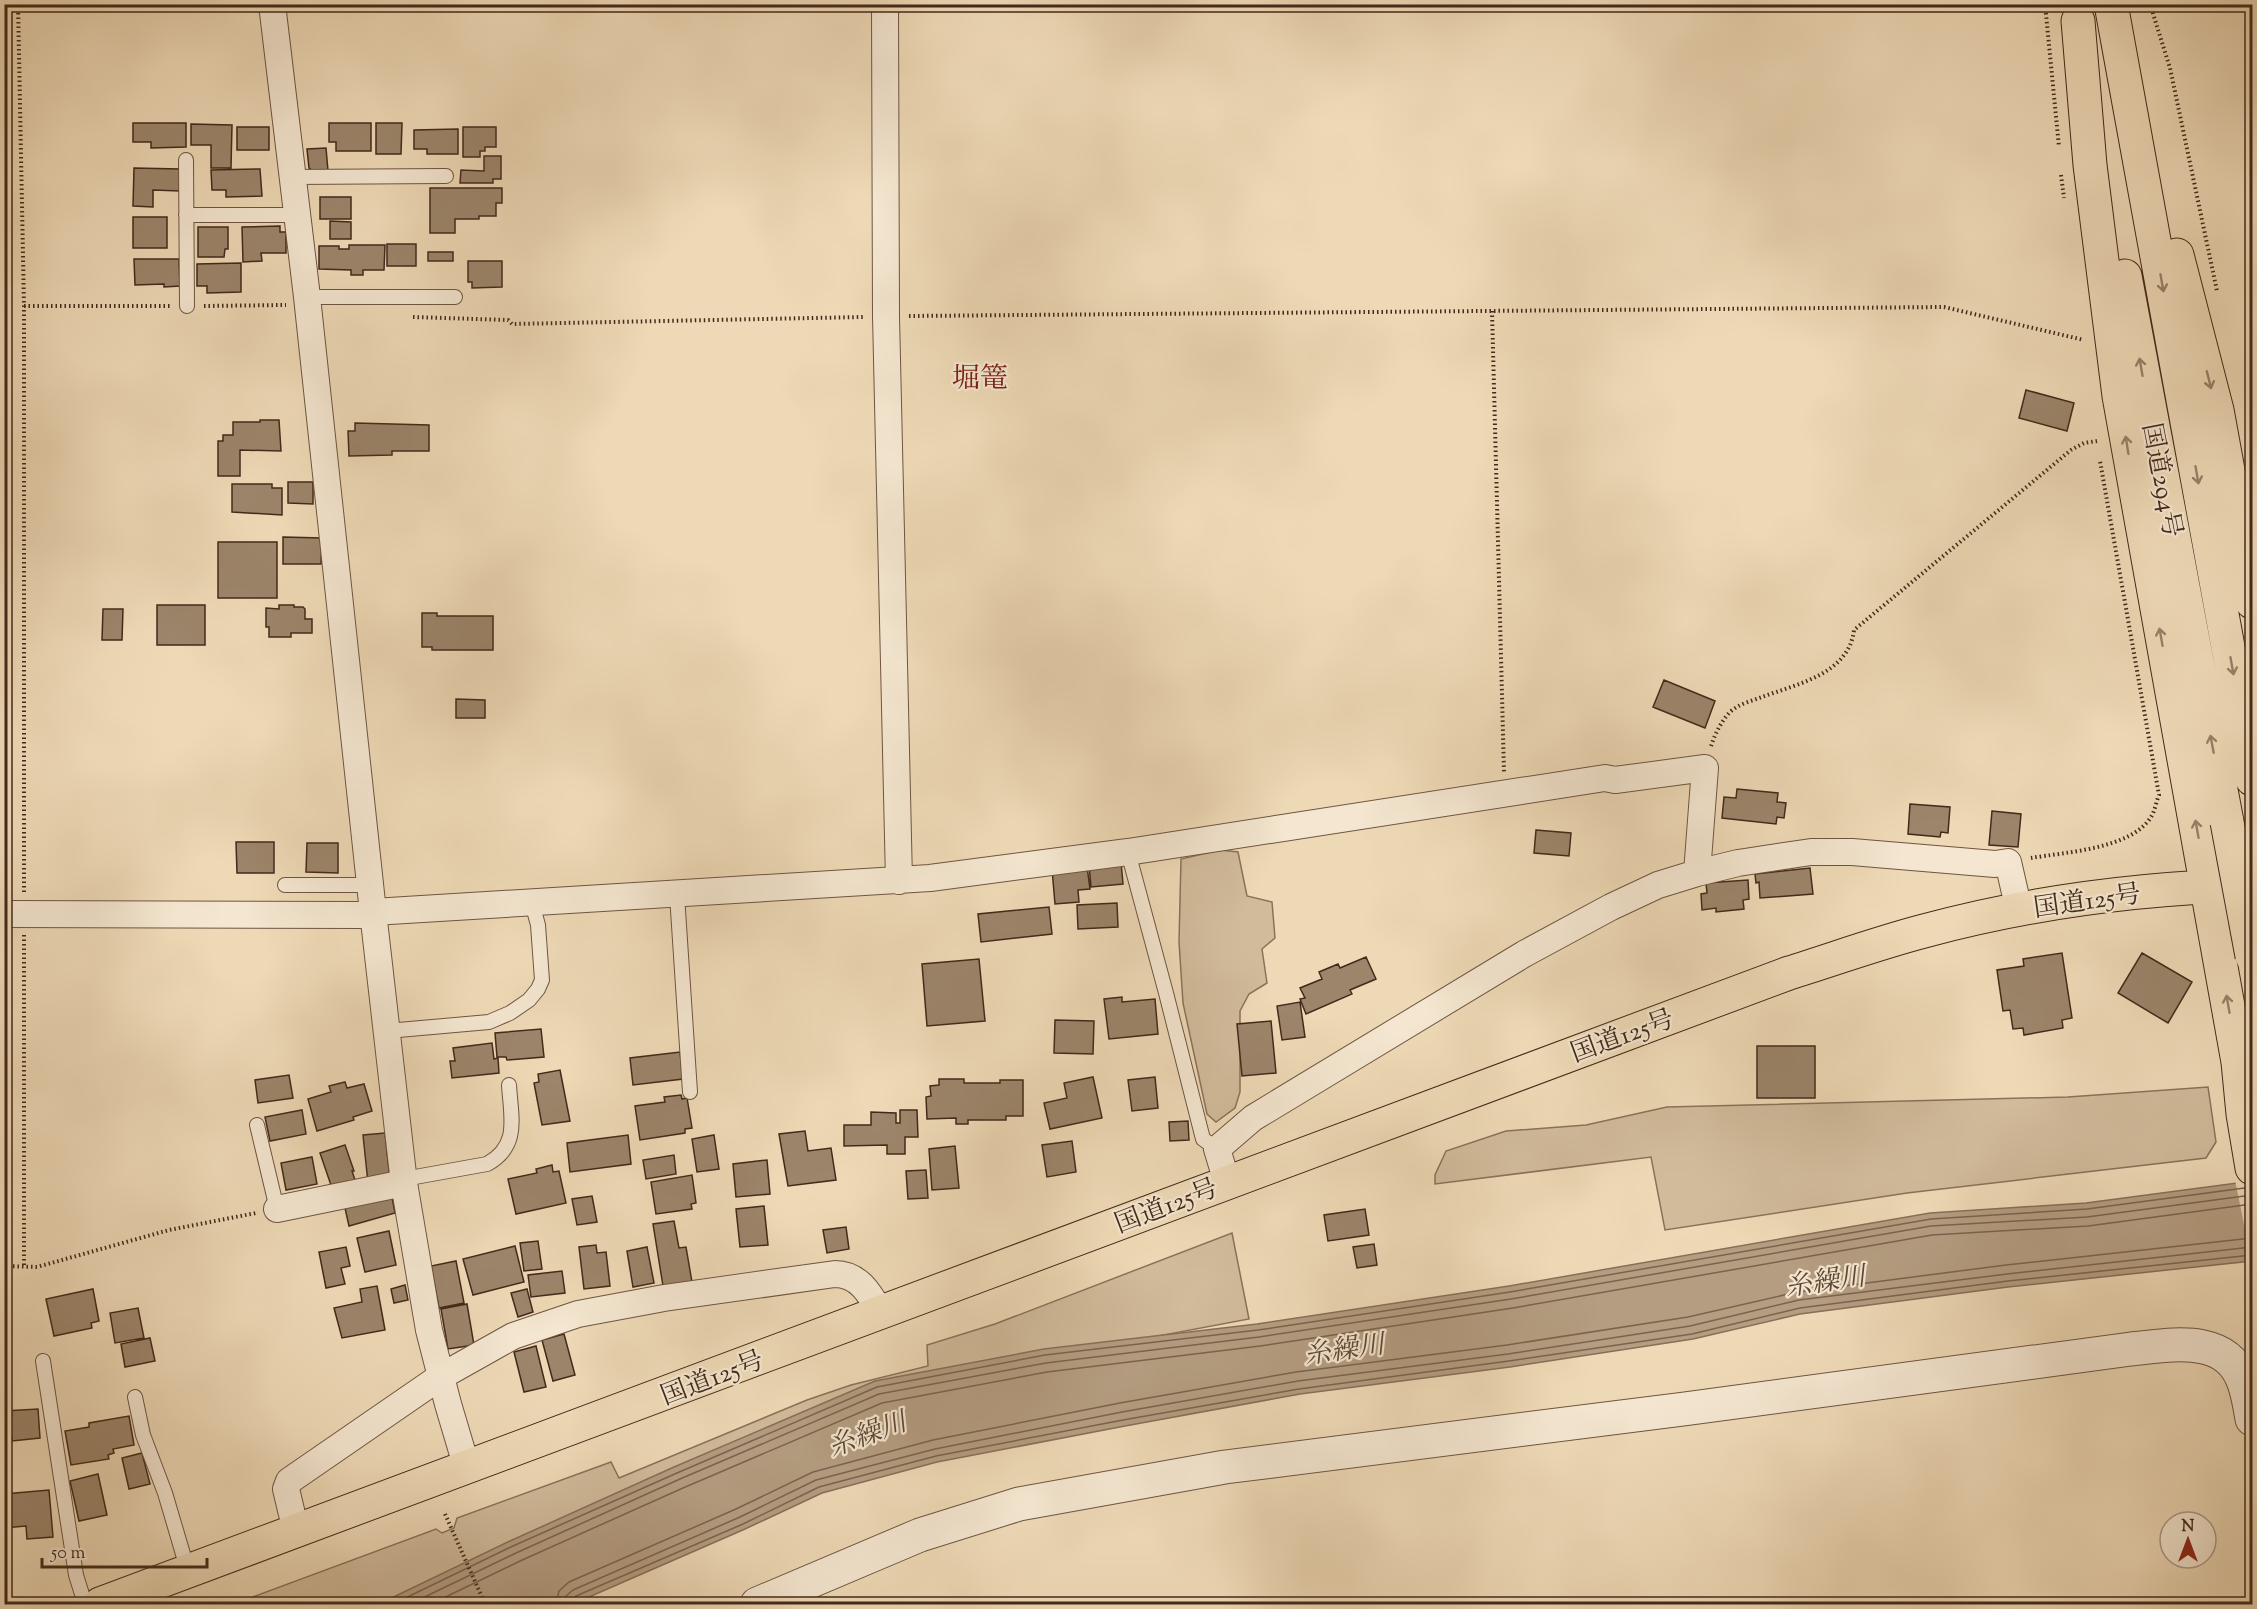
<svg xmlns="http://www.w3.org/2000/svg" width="2257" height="1609" font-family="'Sorts Mill Goudy','Noto Serif JP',serif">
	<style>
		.green { fill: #d1bb9b; stroke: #8a725a; stroke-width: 1.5 }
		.water { fill: #b49d81; stroke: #876f58; stroke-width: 1.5 }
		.pier { fill: #eed9b6 }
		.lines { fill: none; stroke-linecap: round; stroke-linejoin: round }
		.shore { stroke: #7c634e; stroke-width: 1.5 }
		.building { fill: #9c856b; stroke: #43291a; stroke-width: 1.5 }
		.service-casing { stroke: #6e5541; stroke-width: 16 }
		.minor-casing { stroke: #6e5541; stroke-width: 28 }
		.tertiary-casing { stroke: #6e5541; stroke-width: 35 }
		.trunk-casing { stroke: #43291a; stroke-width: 35 }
		.path { stroke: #43291a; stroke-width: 4; stroke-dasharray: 1.5 3; stroke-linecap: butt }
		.service { stroke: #f4e6d0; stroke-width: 14 }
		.minor { stroke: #f4e6d0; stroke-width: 26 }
		.tertiary { stroke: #f4e6d0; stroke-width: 33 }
		.trunk { stroke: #eed9b6; stroke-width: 33 }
		.trunk-bridge-casing { stroke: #43291a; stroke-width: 35; stroke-linecap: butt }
		.trunk-bridge { stroke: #eed9b6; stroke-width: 33 }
		.oneway { stroke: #988168 }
		.labels { text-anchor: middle; stroke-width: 4.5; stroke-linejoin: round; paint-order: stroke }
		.street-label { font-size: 26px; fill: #43291a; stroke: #f4e6d0 }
		.water-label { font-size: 27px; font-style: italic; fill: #5f4634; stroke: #f4e6d0 }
		.quarter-label { font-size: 28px; fill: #7a1f14; stroke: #f4e6d0 }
	</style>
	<rect width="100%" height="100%" fill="#eed9b6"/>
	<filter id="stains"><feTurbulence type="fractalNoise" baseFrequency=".00333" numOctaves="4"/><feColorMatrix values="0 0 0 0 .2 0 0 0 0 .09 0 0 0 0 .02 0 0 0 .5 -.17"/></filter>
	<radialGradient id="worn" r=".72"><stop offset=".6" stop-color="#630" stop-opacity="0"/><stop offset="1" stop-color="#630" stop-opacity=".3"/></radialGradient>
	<path class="green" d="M 1220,850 L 1238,852 L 1247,896 L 1272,902 L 1275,938 L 1262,949 L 1267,983 L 1249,994 L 1240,1011 L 1240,1092 L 1235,1108 L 1216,1122 L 1207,1114 L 1183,1003 L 1179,942 L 1181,859 Z
		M 2208,1087 L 2216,1142 L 2206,1158 L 1907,1193 L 1665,1230 L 1651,1157 L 1435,1184 L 1435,1175 L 1446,1151 L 1506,1131 L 1586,1125 L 1667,1107 L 2068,1097 Z
		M 1232,1233 L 1249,1319 L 1068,1353 L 395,1604 L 234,1604 L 436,1529 L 442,1533 L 454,1528 L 457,1518 L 611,1462 L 619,1478 L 807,1400 L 851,1385 L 928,1366 L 927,1345 L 995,1324 Z"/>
	<path class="water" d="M 2252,1181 L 2252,1261 L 2008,1287 L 1800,1314 L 1693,1339 L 1510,1367 L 1300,1394 L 1125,1426 L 937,1462 L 822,1493 L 745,1529 L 573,1604 L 379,1604 L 510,1541 L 674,1467 L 875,1381 L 1044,1349 L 1257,1324 L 1509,1286 L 1930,1213 L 2086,1203 Z"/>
	<path class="pier" d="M 2252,1178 L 2252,1264 L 2235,1180 Z"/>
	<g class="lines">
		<path class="shore" d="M 393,1604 L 513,1546 L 677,1473 L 877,1387 L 1045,1355 L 1258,1330 L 1510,1292 L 1931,1219 L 2087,1209 L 2252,1187
			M 410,1604 L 516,1553 L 680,1479 L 879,1394 L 1046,1363 L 1259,1337 L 1511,1299 L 1931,1226 L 2087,1217 L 2252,1195
			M 431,1604 L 520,1561 L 683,1488 L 882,1403 L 1047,1372 L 1260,1346 L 1513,1308 L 1932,1235 L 2088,1226 L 2252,1204
			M 556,1604 L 559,1591 L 569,1582 L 736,1509 L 813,1472 L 933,1440 L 1120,1403 L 1296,1372 L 1507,1345 L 1688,1317 L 1797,1292 L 2006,1265 L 2252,1238
			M 565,1604 L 566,1596 L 573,1590 L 740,1517 L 816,1480 L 935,1449 L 1122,1412 L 1298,1381 L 1508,1354 L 1690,1326 L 1799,1300 L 2007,1274 L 2252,1247
			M 572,1604 L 573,1599 L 576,1596 L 743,1524 L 819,1487 L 936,1456 L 1123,1420 L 1299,1389 L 1509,1361 L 1692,1334 L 1800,1308 L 2008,1281 L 2252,1255"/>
	</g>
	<path class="building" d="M 133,123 L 186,123 L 186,147 L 151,148 L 151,142 L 133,142 Z
		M 329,123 L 371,123 L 371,151 L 336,151 L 336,142 L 329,142 Z
		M 376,123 L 402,123 L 401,154 L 376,154 Z
		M 191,124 L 232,125 L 231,168 L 211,168 L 211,145 L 191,145 Z
		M 237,127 L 269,127 L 269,150 L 237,150 Z
		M 463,127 L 496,127 L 496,147 L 485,147 L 485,151 L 480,151 L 480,157 L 463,157 Z
		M 458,129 L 458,154 L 427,154 L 427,149 L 414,149 L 414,130 Z
		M 326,148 L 328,171 L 314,172 L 309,168 L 307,149 Z
		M 484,156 L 501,156 L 501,179 L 493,179 L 493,183 L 460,183 L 461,170 L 484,171 Z
		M 134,168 L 180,169 L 180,191 L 153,190 L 153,207 L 133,206 Z
		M 260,169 L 262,196 L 226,197 L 226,190 L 212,190 L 211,170 Z
		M 430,188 L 502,188 L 502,203 L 496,203 L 496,216 L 479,216 L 479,219 L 455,219 L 455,233 L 430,233 Z
		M 320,197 L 351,197 L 351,219 L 320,219 Z
		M 133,217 L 167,217 L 167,248 L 133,248 Z
		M 330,221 L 351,222 L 351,239 L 330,239 Z
		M 280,226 L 280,232 L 286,232 L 286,253 L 261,253 L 262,261 L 243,262 L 242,227 Z
		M 198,227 L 228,227 L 228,249 L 225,249 L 224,257 L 198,257 Z
		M 387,244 L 416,244 L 416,266 L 387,266 Z
		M 349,245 L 385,245 L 384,270 L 363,270 L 363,275 L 351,275 L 351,270 L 319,269 L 319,246 L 339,246 L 339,249 L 349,249 Z
		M 428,252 L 453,252 L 453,261 L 428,261 Z
		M 134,259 L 179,259 L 180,286 L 164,287 L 164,284 L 135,285 Z
		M 468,261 L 502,261 L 502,287 L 472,288 L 472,282 L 468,282 Z
		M 241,263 L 241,292 L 207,293 L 207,286 L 197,286 L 197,264 Z
		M 2026,390 L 2074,403 L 2067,431 L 2019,418 Z
		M 260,420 L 279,420 L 281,451 L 240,450 L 240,476 L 218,476 L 218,441 L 223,441 L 223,435 L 233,435 L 233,422 L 260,422 Z
		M 355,423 L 429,425 L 429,451 L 392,451 L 392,455 L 349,456 L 348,431 L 355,431 Z
		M 288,482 L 313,482 L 313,504 L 288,503 Z
		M 232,484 L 272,484 L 272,488 L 282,488 L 282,515 L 232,512 Z
		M 283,537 L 322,538 L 321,564 L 283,564 Z
		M 218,542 L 277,542 L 277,598 L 218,598 Z
		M 157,605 L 205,605 L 205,645 L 157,645 Z
		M 279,605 L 294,605 L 294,607 L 303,607 L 305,609 L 305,619 L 312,619 L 312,633 L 291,633 L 291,637 L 269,637 L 269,627 L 266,627 L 266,608 L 279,609 Z
		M 103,609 L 123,609 L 122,640 L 102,640 Z
		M 422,613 L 437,613 L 437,616 L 493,616 L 493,650 L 432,650 L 432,647 L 422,647 Z
		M 1664,680 L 1715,701 L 1705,728 L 1653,707 Z
		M 456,699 L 485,700 L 485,718 L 456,718 Z
		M 1737,789 L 1778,793 L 1777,802 L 1786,803 L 1784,818 L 1777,817 L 1776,824 L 1722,818 L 1724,797 L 1736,798 Z
		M 1910,804 L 1950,807 L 1948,833 L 1941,832 L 1940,837 L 1908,834 Z
		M 1992,811 L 2021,814 L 2018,847 L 1989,845 Z
		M 1536,830 L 1571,833 L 1569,856 L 1534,853 Z
		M 236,842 L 274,842 L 274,873 L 237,873 Z
		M 307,843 L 338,843 L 338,873 L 306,872 Z
		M 1121,862 L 1123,884 L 1091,887 L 1089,864 Z
		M 1087,866 L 1090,889 L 1078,890 L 1079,902 L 1055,904 L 1052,869 Z
		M 1810,868 L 1813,894 L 1760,898 L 1759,882 L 1756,883 L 1755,874 Z
		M 1748,880 L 1749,899 L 1743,900 L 1744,909 L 1716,912 L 1716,908 L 1702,910 L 1701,894 L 1707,893 L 1706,883 Z
		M 1117,903 L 1118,927 L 1078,929 L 1077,905 Z
		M 1049,907 L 1052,934 L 981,942 L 978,914 Z
		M 2062,953 L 2072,1018 L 2062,1020 L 2063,1028 L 2024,1035 L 2023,1028 L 2013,1029 L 2010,1010 L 2003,1011 L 1997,970 L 2024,966 L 2023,959 Z
		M 2142,953 L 2192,982 L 2168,1023 L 2118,993 Z
		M 1366,957 L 1376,979 L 1350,990 L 1352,994 L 1306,1014 L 1300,999 L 1305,998 L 1300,988 L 1322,979 L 1319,972 L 1338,964 L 1340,968 Z
		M 979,959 L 985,1021 L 927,1026 L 922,964 Z
		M 1122,997 L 1122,1002 L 1155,999 L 1158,1034 L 1109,1039 L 1104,999 Z
		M 1300,1002 L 1305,1037 L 1282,1040 L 1277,1006 Z
		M 1055,1020 L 1094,1021 L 1093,1054 L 1054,1053 Z
		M 1271,1021 L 1276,1073 L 1242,1076 L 1237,1024 Z
		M 541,1029 L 544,1057 L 507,1060 L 506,1057 L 497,1057 L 495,1033 Z
		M 492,1043 L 494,1059 L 498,1058 L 499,1073 L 452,1078 L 450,1061 L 455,1061 L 453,1048 Z
		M 1757,1046 L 1815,1046 L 1815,1098 L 1757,1098 Z
		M 680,1052 L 683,1079 L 633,1085 L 630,1058 Z
		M 560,1070 L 570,1121 L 542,1125 L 534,1083 L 539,1082 L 538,1074 Z
		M 289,1075 L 293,1098 L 258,1103 L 255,1080 Z
		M 1093,1077 L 1102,1118 L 1050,1129 L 1044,1103 L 1067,1098 L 1064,1083 Z
		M 1155,1077 L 1158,1108 L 1132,1111 L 1128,1080 Z
		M 939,1079 L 964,1079 L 964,1083 L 1000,1083 L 1000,1080 L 1023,1080 L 1023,1116 L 1006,1116 L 1006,1120 L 968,1120 L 968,1124 L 956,1124 L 956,1118 L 927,1119 L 926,1097 L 931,1096 L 930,1086 L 939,1085 Z
		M 345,1082 L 347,1088 L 364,1084 L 372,1111 L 353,1117 L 354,1120 L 317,1131 L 308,1099 L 331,1092 L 329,1086 Z
		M 681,1095 L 682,1099 L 687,1098 L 692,1128 L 685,1129 L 685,1133 L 640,1140 L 635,1106 L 665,1102 L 664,1097 Z
		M 302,1110 L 306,1134 L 270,1141 L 265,1117 Z
		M 900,1110 L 917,1110 L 918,1137 L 905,1137 L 905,1154 L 887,1154 L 887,1145 L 844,1146 L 844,1125 L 871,1125 L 871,1112 L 896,1113 L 896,1123 L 900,1123 Z
		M 1188,1121 L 1189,1140 L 1170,1141 L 1169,1122 Z
		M 805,1131 L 808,1151 L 831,1148 L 836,1180 L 788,1186 L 779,1134 Z
		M 385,1133 L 390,1180 L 368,1183 L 363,1135 Z
		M 628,1135 L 631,1164 L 570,1172 L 567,1143 Z
		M 714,1135 L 719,1169 L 697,1172 L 692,1139 Z
		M 1072,1141 L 1076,1172 L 1047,1177 L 1042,1145 Z
		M 345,1145 L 354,1171 L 352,1171 L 356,1183 L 333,1191 L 320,1153 Z
		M 955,1146 L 959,1188 L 932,1190 L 929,1149 Z
		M 674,1155 L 676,1174 L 646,1179 L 643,1160 Z
		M 312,1157 L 317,1184 L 286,1190 L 281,1163 Z
		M 767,1160 L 770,1194 L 736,1197 L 733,1164 Z
		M 552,1165 L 553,1172 L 559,1171 L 566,1203 L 516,1214 L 508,1179 L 537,1173 L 536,1169 Z
		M 926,1170 L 928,1198 L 908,1199 L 906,1171 Z
		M 692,1175 L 696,1203 L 691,1204 L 692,1209 L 656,1214 L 651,1182 Z
		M 592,1196 L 597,1222 L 577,1225 L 572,1199 Z
		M 392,1197 L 395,1213 L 349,1226 L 345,1208 Z
		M 764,1206 L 768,1245 L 740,1247 L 736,1209 Z
		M 1365,1209 L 1369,1235 L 1328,1241 L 1324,1215 Z
		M 674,1221 L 679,1248 L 686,1247 L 692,1282 L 663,1286 L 653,1224 Z
		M 846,1227 L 849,1249 L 827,1253 L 823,1230 Z
		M 389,1231 L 396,1265 L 365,1272 L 357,1238 Z
		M 538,1241 L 542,1269 L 524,1271 L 520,1243 Z
		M 1374,1244 L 1377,1265 L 1357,1268 L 1353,1247 Z
		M 596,1245 L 597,1253 L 606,1252 L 610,1286 L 584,1289 L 579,1247 Z
		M 515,1246 L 524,1282 L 473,1295 L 463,1259 Z
		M 346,1247 L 350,1266 L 341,1268 L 345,1284 L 326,1288 L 319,1252 Z
		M 647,1247 L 654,1283 L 633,1287 L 627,1251 Z
		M 456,1261 L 464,1303 L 439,1308 L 431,1266 Z
		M 562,1271 L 565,1293 L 531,1297 L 528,1275 Z
		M 405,1285 L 408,1300 L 394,1303 L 391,1289 Z
		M 377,1286 L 385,1330 L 342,1338 L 334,1308 L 362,1302 L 360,1289 Z
		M 93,1289 L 99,1321 L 91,1323 L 92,1328 L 54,1336 L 46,1299 Z
		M 527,1289 L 533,1312 L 518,1317 L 511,1293 Z
		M 467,1304 L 474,1345 L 448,1349 L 441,1309 Z
		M 138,1308 L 144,1338 L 115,1343 L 110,1313 Z
		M 564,1334 L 575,1375 L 553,1381 L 542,1340 Z
		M 150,1338 L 155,1361 L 125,1367 L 121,1344 Z
		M 536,1346 L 546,1387 L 524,1392 L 514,1352 Z
		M 38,1409 L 40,1438 L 12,1441 L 12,1437 L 4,1438 L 4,1411 Z
		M 129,1416 L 134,1445 L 113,1449 L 114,1453 L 108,1455 L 109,1459 L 71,1465 L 65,1431 L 89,1427 L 89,1423 Z
		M 142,1453 L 150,1484 L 129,1489 L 122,1458 Z
		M 98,1474 L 107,1515 L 79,1521 L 70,1481 Z
		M 49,1490 L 53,1537 L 27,1539 L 26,1526 L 4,1528 L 4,1494 Z"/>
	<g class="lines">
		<defs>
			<path id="service" d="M 186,160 L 187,306
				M 292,177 L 446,176
				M 186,215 L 297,215
				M 307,297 L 455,297
				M 1128,852 L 1166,993 L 1203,1139 L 1217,1149
				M 285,885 L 370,885
				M 677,895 L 690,1092
				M 387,1031 L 489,1022 L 510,1013 L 529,1000 L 538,989 L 542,980 L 538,925 L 532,903
				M 257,1125 L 277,1209
				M 404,1179 L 487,1164 C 520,1146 511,1118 509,1085
				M 43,1361 L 76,1575 L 85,1604
				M 135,1397 L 143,1435 L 165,1493 L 188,1571"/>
			<path id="minor" d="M 272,4 L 307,297 L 373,912 L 404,1183 L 429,1330 L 448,1404 L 467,1468
				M 885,4 L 886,316 L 899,881
				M 4,914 L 367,915 L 373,912 L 930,878 L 1128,852 L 1605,778 L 1615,780 L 1705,768 L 1697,873
				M 1227,1182 L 1217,1149 L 1253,1118 L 1524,954 L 1611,907 L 1658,885 L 1697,873 L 1738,863 L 1811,852 L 1852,852 L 1995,864 L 2008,862 L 2019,910
				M 277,1209 L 404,1183
				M 296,1531 L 286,1489 L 289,1481 L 440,1377 L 513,1336 L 578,1314 L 664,1298 L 835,1274 C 859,1274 870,1294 881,1313"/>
			<path id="tertiary" d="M 757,1604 L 920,1535 L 1019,1504 L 1225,1467 L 1684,1409 L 2131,1349 C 2172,1345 2227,1333 2244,1383 C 2248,1394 2250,1407 2252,1419"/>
			<path id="trunk" d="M 2111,4 L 2252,779
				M 2078,21 L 2090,165 L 2119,396 L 2238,1062 L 2243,1114 L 2252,1168
				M 2177,255 L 2217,410 L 2252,602
				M 2125,276 L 2227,822
				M 100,1604 L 1789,973 C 1834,959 1878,943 1924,931 C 2031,902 2142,888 2252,885"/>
		</defs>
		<use href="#service" class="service-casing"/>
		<use href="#minor" class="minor-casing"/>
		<use href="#tertiary" class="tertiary-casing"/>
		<use href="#trunk" class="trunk-casing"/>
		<path class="path" d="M 18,4 L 24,306 L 24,892
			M 2045,4 L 2059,147
			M 2150,4 L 2170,68 L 2217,291
			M 2061,175 L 2064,198
			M 24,306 L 172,306
			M 204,306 L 286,305
			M 1492,311 L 1504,772
			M 909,316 L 1944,307 L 2084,340
			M 413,317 L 508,320 L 512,324 L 863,317
			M 1711,746 C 1715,734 1721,722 1729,713 C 1738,704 1751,701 1762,697 C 1797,684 1849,674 1854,630 L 2071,450 L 2084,443 L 2097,441
			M 2031,858 C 2066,852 2131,849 2151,817 C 2155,811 2156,802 2159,795 L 2100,461
			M 24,935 L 24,1267
			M 4,1266 L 37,1267 L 169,1230 L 256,1213
			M 445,1514 L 485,1604"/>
		<use href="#service" class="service"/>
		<use href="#minor" class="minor"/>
		<use href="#tertiary" class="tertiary"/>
		<use href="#trunk" class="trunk"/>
		<defs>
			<path id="trunk-bridge" d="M 2227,822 L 2252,956"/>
		</defs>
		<use href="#trunk-bridge" class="trunk-bridge-casing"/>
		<use href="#trunk-bridge" class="trunk-bridge"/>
	</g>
	<defs><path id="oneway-shaft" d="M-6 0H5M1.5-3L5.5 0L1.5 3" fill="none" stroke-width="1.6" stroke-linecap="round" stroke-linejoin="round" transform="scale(1.5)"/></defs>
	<g class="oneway">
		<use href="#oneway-shaft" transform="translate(2162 283) rotate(80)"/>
		<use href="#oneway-shaft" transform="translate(2141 367) rotate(-100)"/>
		<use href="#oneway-shaft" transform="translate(2209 380) rotate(76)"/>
		<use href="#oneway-shaft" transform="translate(2127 445) rotate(-99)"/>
		<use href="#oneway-shaft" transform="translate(2197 475) rotate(80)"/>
		<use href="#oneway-shaft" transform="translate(2161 637) rotate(-100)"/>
		<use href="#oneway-shaft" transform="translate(2232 666) rotate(80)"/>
		<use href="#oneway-shaft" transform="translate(2212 744) rotate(-101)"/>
		<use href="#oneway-shaft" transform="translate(2197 829) rotate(-100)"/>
		<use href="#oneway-shaft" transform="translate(2228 1004) rotate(-100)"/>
	</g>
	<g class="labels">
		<g class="street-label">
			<text transform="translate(2163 480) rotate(79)" y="9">国道294号</text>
			<text transform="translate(2087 900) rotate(-8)" y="9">国道125号</text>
			<text transform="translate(1622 1035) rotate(-20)" y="9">国道125号</text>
			<text transform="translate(1166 1205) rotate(-21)" y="9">国道125号</text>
			<text transform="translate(712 1377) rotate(-21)" y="9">国道125号</text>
		</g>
		<g class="water-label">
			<text transform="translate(1825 1281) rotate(-8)" y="9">糸繰川</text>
			<text transform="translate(1344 1349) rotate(-8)" y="9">糸繰川</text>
			<text transform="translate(867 1434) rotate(-20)" y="9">糸繰川</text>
		</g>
		<g class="quarter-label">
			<text x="980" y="387">堀篭</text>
		</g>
	</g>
	<rect width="2257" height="1609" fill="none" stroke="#eed9b6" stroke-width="24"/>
	<rect x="6" y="6" width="2245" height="1597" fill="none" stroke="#43291a" stroke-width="3"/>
	<rect x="12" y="12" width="2233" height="1585" fill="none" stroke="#43291a" stroke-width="1.5"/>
	<g transform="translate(2188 1540)"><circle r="28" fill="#f4e6d0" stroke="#ad9a87" stroke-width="1.5"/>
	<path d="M0-4.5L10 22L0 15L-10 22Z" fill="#8f2418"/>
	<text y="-9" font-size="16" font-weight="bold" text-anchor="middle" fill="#43291a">N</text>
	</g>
	<path d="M42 1558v9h165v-9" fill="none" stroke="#43291a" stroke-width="3"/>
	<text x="51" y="1558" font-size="18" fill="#43291a" stroke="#f4e6d0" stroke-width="4.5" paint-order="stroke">50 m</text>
	<rect width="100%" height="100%" filter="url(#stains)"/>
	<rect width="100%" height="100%" fill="url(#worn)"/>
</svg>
